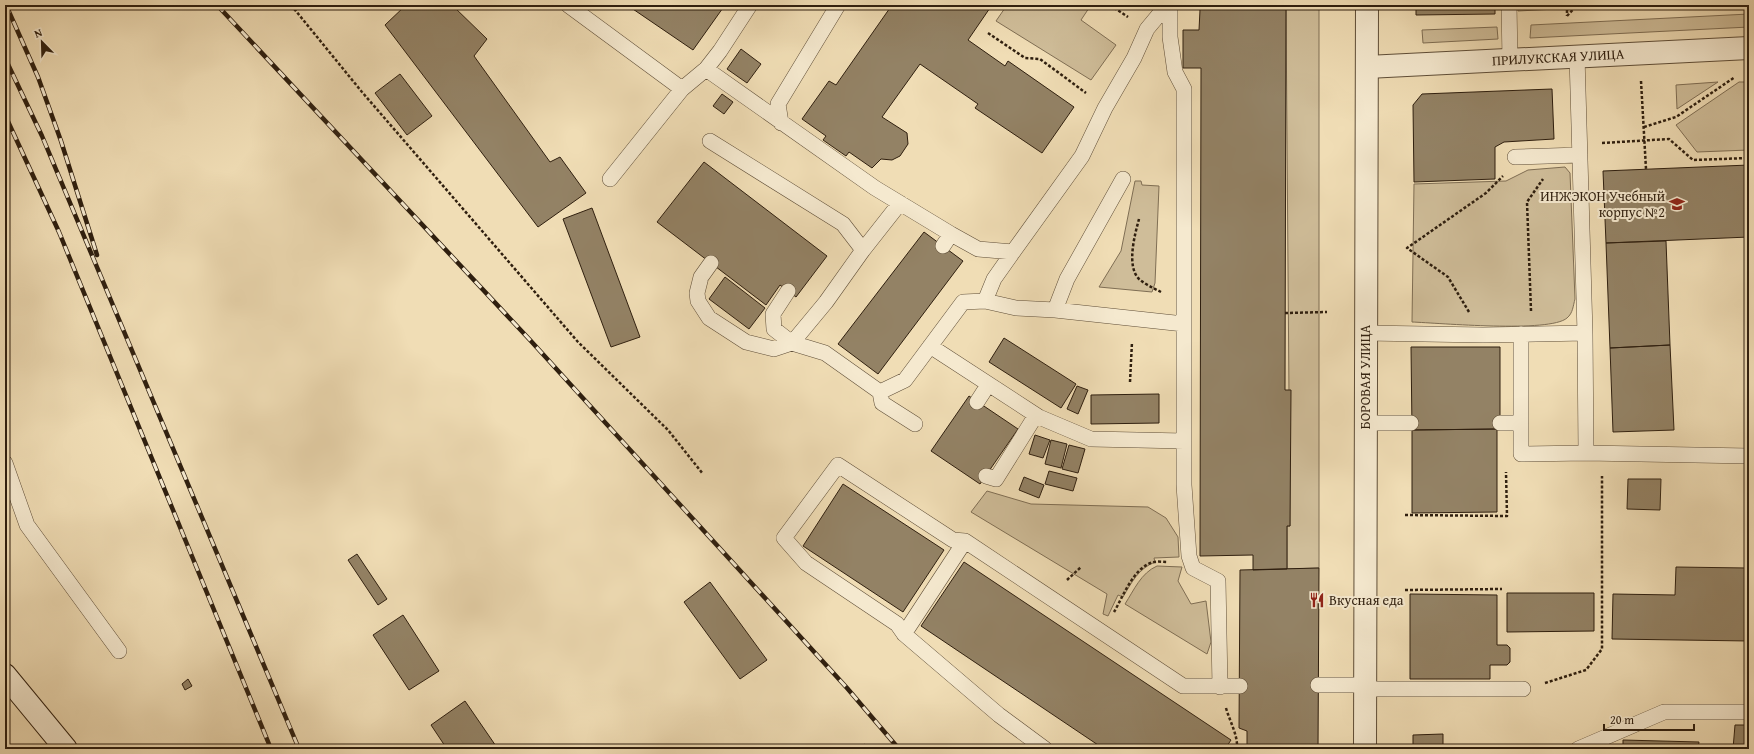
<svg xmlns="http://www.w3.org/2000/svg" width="1754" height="754" font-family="'Gentium Book Plus',serif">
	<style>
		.green { fill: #cfbd99; stroke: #7f6e54 }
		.building { fill: #938265; stroke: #2f1f0f }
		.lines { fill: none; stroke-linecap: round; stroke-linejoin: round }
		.service-casing { stroke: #5f4e38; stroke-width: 16 }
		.minor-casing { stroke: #5f4e38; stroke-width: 24 }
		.tertiary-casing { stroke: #5f4e38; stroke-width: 24 }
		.secondary-casing { stroke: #2f1f0f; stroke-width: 24 }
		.path { stroke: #2f1f0f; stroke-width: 2.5; stroke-dasharray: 3 2; stroke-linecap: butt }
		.service { stroke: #f5e9cf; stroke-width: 15 }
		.minor { stroke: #f5e9cf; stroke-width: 22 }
		.tertiary { stroke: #f5e9cf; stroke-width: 22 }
		.secondary { stroke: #f5e9cf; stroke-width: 22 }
		.rail-casing { stroke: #2f1f0f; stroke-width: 4.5 }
		.rail { stroke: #f5e9cf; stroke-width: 3; stroke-dasharray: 9; stroke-linecap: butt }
		.labels { text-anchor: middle; stroke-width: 4; stroke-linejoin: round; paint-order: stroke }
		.street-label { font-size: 14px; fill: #2f1f0f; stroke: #f5e9cf }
		.poi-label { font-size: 14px; fill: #2f1f0f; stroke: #f5e9cf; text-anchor: end }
	</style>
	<rect width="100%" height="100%" fill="#f0ddb5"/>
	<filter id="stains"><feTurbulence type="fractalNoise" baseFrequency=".005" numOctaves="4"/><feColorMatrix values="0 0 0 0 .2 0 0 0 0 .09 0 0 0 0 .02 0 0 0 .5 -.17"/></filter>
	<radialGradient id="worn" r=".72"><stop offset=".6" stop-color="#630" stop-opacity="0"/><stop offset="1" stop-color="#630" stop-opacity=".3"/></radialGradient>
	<path class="green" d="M 1007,5 L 1091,5 L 1081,20 L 1116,45 L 1091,80 L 996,21 Z
		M 1284,5 L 1319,5 L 1319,568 L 1287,569 L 1287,526 L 1290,526 L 1286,7 Z
		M 1518,5 L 1632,5 L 1518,11 Z
		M 1749,14 L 1749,27 L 1530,38 L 1531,25 Z
		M 1497,27 L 1498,39 L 1423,43 L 1422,30 Z
		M 1718,82 L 1677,109 L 1676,85 Z
		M 1739,82 L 1749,82 L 1749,150 L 1697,152 L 1676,125 Z
		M 1565,167 L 1570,173 L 1575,299 C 1573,306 1573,313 1567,318 C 1550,333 1439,323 1412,322 L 1414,184 L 1506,181 L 1528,170 Z
		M 1135,181 L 1141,181 L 1142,185 L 1159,186 L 1155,283 L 1152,292 L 1099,287 L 1121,251 Z
		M 987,491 L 1031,504 L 1148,507 L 1166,518 L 1178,537 L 1179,557 L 1154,558 L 1155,562 C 1138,569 1132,582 1123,597 L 1118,595 L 1108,616 L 1103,614 L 1107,594 L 971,512 Z
		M 1157,566 L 1182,567 L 1178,581 L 1191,604 L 1206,601 L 1211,642 L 1207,654 L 1125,604 C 1134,590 1141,573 1157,566 Z"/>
	<path class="building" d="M 406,5 L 452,5 L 487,39 L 474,56 L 550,162 L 560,157 L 586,193 L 538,227 L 385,25 Z
		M 627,5 L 725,5 L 693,50 Z
		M 892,5 L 992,5 L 968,40 L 1005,66 L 1008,61 L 1074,107 L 1042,153 L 975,108 L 978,104 L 920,64 L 882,117 L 907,133 L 908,144 L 900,156 L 892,160 L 881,159 L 872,168 L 849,152 L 846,156 L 823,140 L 826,136 L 802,119 L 829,81 L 836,85 Z
		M 1193,5 L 1286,6 L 1285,390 L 1291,390 L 1290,526 L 1287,526 L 1287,569 L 1253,570 L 1253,555 L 1200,556 L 1201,68 L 1183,68 L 1183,30 L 1199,30 L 1200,10 Z
		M 1416,5 L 1495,5 L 1495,14 L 1416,15 Z
		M 741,49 L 761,64 L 747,83 L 727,69 Z
		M 400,74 L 432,116 L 407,135 L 375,93 Z
		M 1552,89 L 1554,139 L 1504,142 L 1495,147 L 1495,179 L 1414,182 L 1413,105 L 1422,94 Z
		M 722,94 L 733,102 L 724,114 L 713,106 Z
		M 704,162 L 827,256 L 796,297 L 780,285 L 766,305 L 657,222 Z
		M 1749,165 L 1749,237 L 1606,243 L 1603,171 Z
		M 592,208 L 640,337 L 611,347 L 563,219 Z
		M 924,232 L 963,261 L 878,374 L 838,344 Z
		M 1666,241 L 1670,345 L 1610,348 L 1606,243 Z
		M 725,277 L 765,308 L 749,329 L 709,299 Z
		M 1004,338 L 1076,384 L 1061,408 L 989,362 Z
		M 1670,345 L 1674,430 L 1613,432 L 1610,348 Z
		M 1411,347 L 1500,347 L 1500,429 L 1412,430 Z
		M 1077,386 L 1088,390 L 1078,414 L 1067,409 Z
		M 1159,394 L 1159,423 L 1091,424 L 1091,395 Z
		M 969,396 L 1018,429 L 980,484 L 931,451 Z
		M 1497,429 L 1497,512 L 1412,513 L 1412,430 Z
		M 1035,435 L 1050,440 L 1043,458 L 1029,454 Z
		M 1051,440 L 1067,444 L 1061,468 L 1045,464 Z
		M 1069,445 L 1085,449 L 1078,473 L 1062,469 Z
		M 1049,471 L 1077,478 L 1073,491 L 1045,484 Z
		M 1024,477 L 1044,485 L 1039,498 L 1019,490 Z
		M 1628,479 L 1661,479 L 1660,510 L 1627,509 Z
		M 843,484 L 944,550 L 903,612 L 803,546 Z
		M 357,554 L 387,599 L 378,605 L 348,560 Z
		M 964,562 L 1231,740 L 1225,749 L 1104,749 L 921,626 Z
		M 1676,567 L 1747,568 L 1749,641 L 1612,639 L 1613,594 L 1675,595 Z
		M 1319,568 L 1318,749 L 1247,749 L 1247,731 L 1239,728 L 1240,570 Z
		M 710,582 L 767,660 L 740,679 L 684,602 Z
		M 1507,593 L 1594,593 L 1594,631 L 1507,632 Z
		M 1410,594 L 1497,595 L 1497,645 L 1507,645 L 1510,648 L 1510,662 L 1507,665 L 1490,665 L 1490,679 L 1410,679 Z
		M 403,615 L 439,671 L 409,690 L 373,635 Z
		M 188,679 L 192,686 L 185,690 L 182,684 Z
		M 465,701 L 498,749 L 447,749 L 431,725 Z
		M 1735,725 L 1749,725 L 1749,749 L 1609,749 L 1609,746 L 1623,746 L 1623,740 L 1699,742 L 1698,748 L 1733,749 Z
		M 1443,734 L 1443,749 L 1413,749 L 1413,735 Z
		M 865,744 L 869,749 L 858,749 Z"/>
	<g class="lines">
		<defs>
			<path id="service" d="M 568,5 L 682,89
				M 1170,5 L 1170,37 L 1175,72 L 1184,89 L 1184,485 L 1189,556 L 1193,568 L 1218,581 L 1220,687
				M 1509,5 L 1510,60
				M 706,69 L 875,188 L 951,234 L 978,249 L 1013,252 L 1082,156 L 1105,108 L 1134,58 L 1147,29 L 1167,5
				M 781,123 L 778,104 L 838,5
				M 710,141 L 843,224 L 863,250 L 826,302 L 792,343 L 774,329 L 773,314 L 788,291
				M 1515,157 L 1580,155
				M 610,179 L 682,89 L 706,69 L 720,51 L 750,5
				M 943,246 L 951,234
				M 863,250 L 900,203
				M 711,263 L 701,277 L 697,293 L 698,301 L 709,318 L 746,342 L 774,349 L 792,343 L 825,353 L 880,392 L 905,380 L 963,302 L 985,301 L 1016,308 L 1055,310 L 1184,324
				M 985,301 L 994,279 L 1013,252
				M 1055,310 L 1067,279 L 1123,179
				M 1366,333 L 1483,335 L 1585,333 L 1577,56
				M 1585,333 L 1586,453 L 1749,456
				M 1521,334 L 1521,454 L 1586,453
				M 930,346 L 1039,417 L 1091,439 L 1184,441
				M 880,392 L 882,403 L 915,424
				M 977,402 L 988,385
				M 1365,423 L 1411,423
				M 1500,423 L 1521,423
				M 5,463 L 27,525 L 119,651
				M 986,476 L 996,479 L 1036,415
				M 904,634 L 965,541
				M 1318,685 L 1365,685
				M 1365,689 L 1523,689
				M 1045,749 L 999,715 L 904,634 L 897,624 L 806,563 L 784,538 L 838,465 L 953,540 L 965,541 L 1183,686 L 1240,686
				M 1578,749 L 1664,712 L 1749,712"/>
			<path id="minor" d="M 1367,67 L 1749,48"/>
			<path id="tertiary" d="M 1365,749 L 1367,5"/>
			<path id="secondary" d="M 5,675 L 66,749"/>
		</defs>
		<use href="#service" class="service-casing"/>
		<use href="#minor" class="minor-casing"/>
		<use href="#tertiary" class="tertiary-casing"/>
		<use href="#secondary" class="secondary-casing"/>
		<path class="path" d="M 291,5 L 362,92 L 578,342 L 668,430 L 703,474
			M 1110,5 L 1128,17
			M 1567,5 L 1567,16
			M 1567,16 L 1577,5
			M 988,33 L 1025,58 L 1040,59 L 1086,93
			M 1641,81 L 1646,169
			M 1644,127 L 1676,117 L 1735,77
			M 1602,143 L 1669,139 L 1693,160 L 1749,158
			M 1139,219 C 1135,234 1126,266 1139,279 C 1145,284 1153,288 1161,292
			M 1531,311 L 1527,202 L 1543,179
			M 1469,312 L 1448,277 L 1407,248 L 1486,193 L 1503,176
			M 1285,313 L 1327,312
			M 1130,382 L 1132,342
			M 1405,515 L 1507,516 L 1506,472
			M 1067,580 L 1081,567
			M 1405,590 L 1502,589
			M 1114,612 C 1123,597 1134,566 1154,562 C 1158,561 1163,562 1167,562
			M 1545,683 L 1586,670 L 1602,649 L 1602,476
			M 1226,708 C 1230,722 1238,735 1237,749"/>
		<use href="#service" class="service"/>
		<use href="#minor" class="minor"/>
		<use href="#tertiary" class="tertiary"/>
		<use href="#secondary" class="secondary"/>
		<defs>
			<path id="rail" d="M 6,5 L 38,77 L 61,141 L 97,255
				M 217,5 L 530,340 L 847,688 L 899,749
				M 5,58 L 42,136 L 299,749
				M 5,115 L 59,232 L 271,749"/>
		</defs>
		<use href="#rail" class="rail-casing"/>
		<use href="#rail" class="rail"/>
	</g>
	<defs>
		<symbol id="university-bare" viewBox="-9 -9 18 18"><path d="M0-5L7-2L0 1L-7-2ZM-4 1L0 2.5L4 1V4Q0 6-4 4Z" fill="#8f2418" stroke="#f5e9cf" stroke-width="2.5" paint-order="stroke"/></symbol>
		<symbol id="restaurant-bare" viewBox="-9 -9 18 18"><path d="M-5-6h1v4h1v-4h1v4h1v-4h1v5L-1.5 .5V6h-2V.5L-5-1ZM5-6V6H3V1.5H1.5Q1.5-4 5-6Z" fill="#8f2418" stroke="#f5e9cf" stroke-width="2.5" paint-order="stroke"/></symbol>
	</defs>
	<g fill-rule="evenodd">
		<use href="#university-bare" x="1666" y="193" width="22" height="22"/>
		<use href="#restaurant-bare" x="1306" y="589" width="22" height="22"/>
	</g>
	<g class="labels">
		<g class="street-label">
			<text transform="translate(1558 57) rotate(-3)" y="5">ПРИЛУКСКАЯ УЛИЦА</text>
			<text transform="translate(1365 377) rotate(-90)" y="5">БОРОВАЯ УЛИЦА</text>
		</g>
		<g class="poi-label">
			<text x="1665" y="201">ИНЖЭКОН Учебный<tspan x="1665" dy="16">корпус №2</tspan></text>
			<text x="1329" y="605" text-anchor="start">Вкусная еда</text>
		</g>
	</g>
	<rect width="1754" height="754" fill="none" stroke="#f0ddb5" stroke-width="20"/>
	<rect x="6" y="6" width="1742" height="742" fill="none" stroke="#2f1f0f" stroke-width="2"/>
	<rect x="10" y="10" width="1734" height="734" fill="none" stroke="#2f1f0f"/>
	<g transform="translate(42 42) rotate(337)" stroke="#f5e9cf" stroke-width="3" paint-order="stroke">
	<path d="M0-3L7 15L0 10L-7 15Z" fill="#2f1f0f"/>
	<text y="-6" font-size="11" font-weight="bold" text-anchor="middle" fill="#2f1f0f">N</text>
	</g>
	<path d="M1604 724v6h90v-6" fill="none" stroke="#2f1f0f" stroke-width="2"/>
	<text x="1610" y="724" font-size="12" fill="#2f1f0f" stroke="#f5e9cf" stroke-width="3" paint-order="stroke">20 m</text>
	<rect width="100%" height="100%" filter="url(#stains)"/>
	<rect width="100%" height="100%" fill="url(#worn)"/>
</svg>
